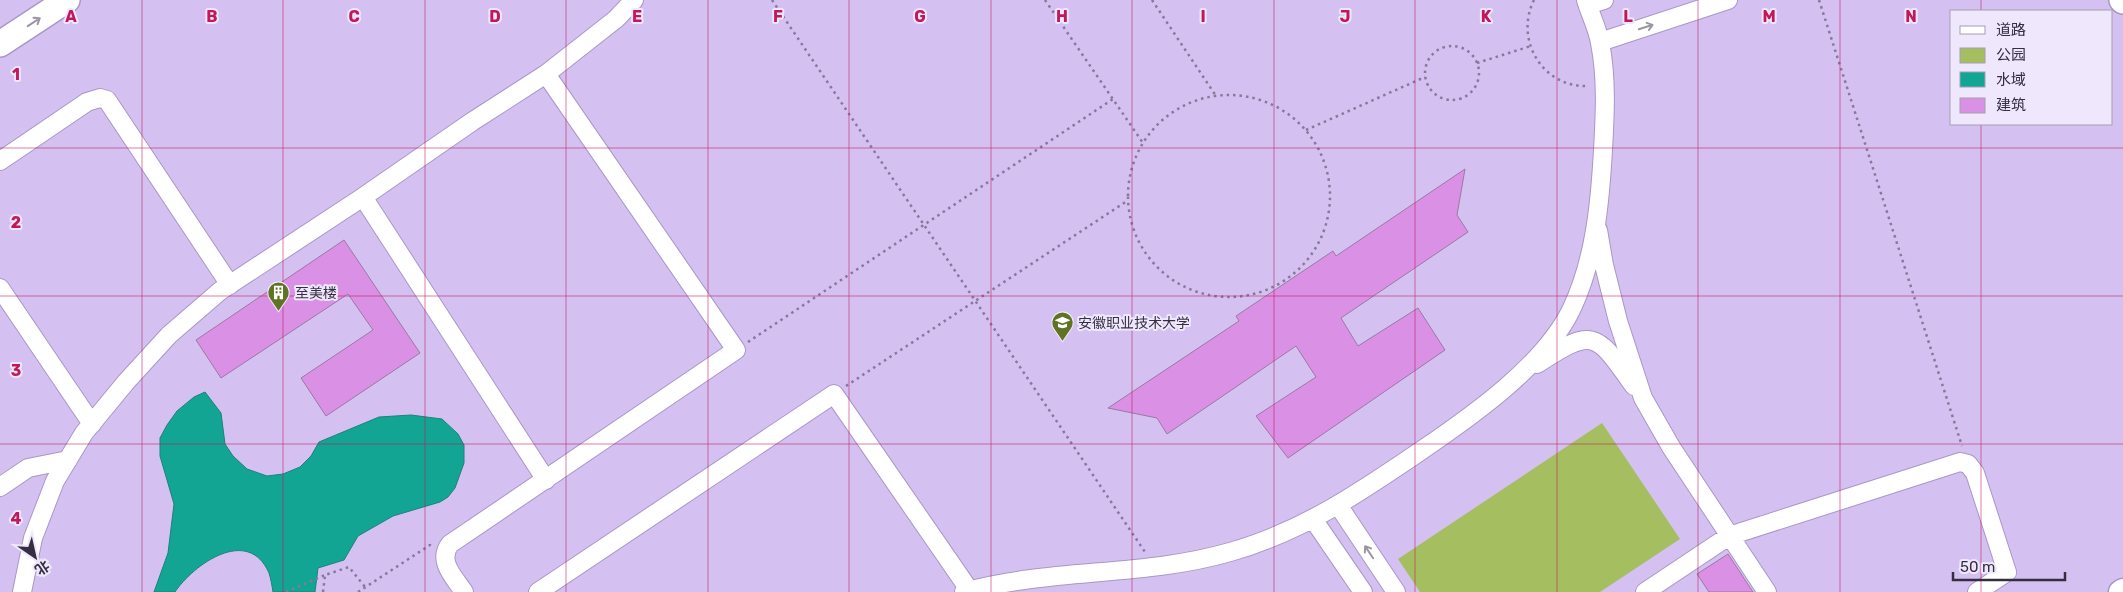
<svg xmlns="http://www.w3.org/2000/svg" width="2123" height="592" font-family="Rubik,'Noto Sans SC',sans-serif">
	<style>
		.green { fill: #a4be60 }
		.water { fill: #13a594; stroke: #1d817b }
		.building { fill: #da90e5; stroke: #9b79a0 }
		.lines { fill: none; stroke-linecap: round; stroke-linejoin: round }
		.minor-casing { stroke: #a997c6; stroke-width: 20 }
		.major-casing { stroke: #a997c6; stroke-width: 25 }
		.highway-casing { stroke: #a997c6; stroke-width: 28 }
		.path { stroke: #86799a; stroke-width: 2.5; stroke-dasharray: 2.5 4; stroke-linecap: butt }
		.minor { stroke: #fff; stroke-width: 18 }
		.major { stroke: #fff; stroke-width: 22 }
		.highway { stroke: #fff; stroke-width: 25 }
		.oneway { stroke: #9a96a0 }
		.grid { fill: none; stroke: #c2185b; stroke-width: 1; stroke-opacity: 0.55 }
		.labels { text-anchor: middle; stroke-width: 4; stroke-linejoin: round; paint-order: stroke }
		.poi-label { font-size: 14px; fill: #352e40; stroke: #efe8fc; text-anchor: start }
		.grid-label { font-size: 16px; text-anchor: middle; font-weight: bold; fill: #c2185b; stroke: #efe8fc; stroke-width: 4; stroke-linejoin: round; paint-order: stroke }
	</style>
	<rect width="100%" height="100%" fill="#d4c1f1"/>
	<path class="green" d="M 1602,423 L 1680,539 L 1600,592 L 1420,592 L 1398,559 Z"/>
	<path class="water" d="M 205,392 L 221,413 L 225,444 L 233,456 L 247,469 L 267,476 L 283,474 L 300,467 L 311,456 L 319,442 L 379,417 L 411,415 L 442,419 L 458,434 L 464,445 L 464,463 L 455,488 L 448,497 L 440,502 L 393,516 L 358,536 L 344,560 L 318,568 L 315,592 L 273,592 C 272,586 271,579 269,573 C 248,525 193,565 175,592 L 154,592 L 168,553 L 174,504 L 160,456 L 160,438 L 167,425 L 177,411 L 194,397 Z"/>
	<path class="building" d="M 1465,169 L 1457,215 L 1468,232 L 1341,318 L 1358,346 L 1418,308 L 1445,350 L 1288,458 L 1256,416 L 1316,377 L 1296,346 L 1167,434 L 1157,418 L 1108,408 L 1239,321 L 1236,316 L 1333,251 L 1336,256 Z
		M 344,240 L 420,353 L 326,416 L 301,378 L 373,330 L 348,294 L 221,378 L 196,340 Z
		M 1728,554 L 1753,592 L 1709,592 L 1697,574 Z"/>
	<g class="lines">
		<defs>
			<path id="minor" d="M 1588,5 L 1604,0
				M 1600,42 L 1728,0
				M 0,161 L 87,102 L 100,98 L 107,100 L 230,285
				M 363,197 L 546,480
				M 1598,230 L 1604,265 L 1618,321 L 1643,398 L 1671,447 L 1767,592
				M 0,288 L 92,424
				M 1537,364 C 1595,326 1596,333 1634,386
				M 0,487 L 28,468 L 68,460
				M 1338,505 L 1396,592
				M 1313,519 L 1363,592
				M 22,592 L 33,538 L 55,481 L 84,433 L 126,382 L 169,335 L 220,291 L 363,197 L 473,121 L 546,74 L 616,19 L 634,0
				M 464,592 C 454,577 437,561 450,544 L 736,350 L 546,74
				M 538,592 L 834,394 L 970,591
				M 964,592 C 1051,568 1144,577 1230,552 C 1302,532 1362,491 1422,450 C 1472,416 1546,364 1572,308 C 1595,259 1600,203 1603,150 C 1605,115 1607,78 1600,43 C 1598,29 1590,14 1586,0
				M 1645,592 L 1729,536 L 1960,462 L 1968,464 L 1975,473 L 2007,572 L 1977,592"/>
			<path id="major" d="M 2120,592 L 2123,590"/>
			<path id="highway" d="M 2122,0 L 2123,1
				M 0,44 L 67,0"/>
		</defs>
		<use href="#minor" class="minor-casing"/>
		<use href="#major" class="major-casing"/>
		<use href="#highway" class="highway-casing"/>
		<path class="path" d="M 772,0 L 1145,552
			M 1045,0 L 1143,143
			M 1152,0 L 1216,96
			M 1534,0 C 1514,40 1543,88 1588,86
			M 1819,0 L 1962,446
			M1425 73a27 27 0 1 1 54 0a27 27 0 1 1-54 0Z
			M 1477,63 L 1531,46
			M1128 196a101 101 0 1 1 202 0a101 101 0 1 1-202 0Z
			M 1306,130 L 1425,77
			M 748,342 L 1113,99
			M 846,386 L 1127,201
			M 286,592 L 325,575
			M 323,592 L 325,575 L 349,567 L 365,587
			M 358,592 L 430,545 L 432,546"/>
		<use href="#minor" class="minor"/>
		<use href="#major" class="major"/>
		<use href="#highway" class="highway"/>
	</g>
	<defs><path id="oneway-shaft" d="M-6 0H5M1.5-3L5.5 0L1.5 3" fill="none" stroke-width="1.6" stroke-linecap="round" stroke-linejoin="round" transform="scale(1.25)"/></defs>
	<g class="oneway">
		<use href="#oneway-shaft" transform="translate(34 22) rotate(-33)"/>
		<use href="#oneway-shaft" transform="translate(1646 27) rotate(-18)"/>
		<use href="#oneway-shaft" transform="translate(1369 552) rotate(-124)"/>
	</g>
	<path class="grid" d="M 142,0 L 142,592M 283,0 L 283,592M 425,0 L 425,592M 566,0 L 566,592M 708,0 L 708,592M 849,0 L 849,592M 991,0 L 991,592M 1132,0 L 1132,592M 1274,0 L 1274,592M 1415,0 L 1415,592M 1557,0 L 1557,592M 1698,0 L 1698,592M 1840,0 L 1840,592M 1981,0 L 1981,11M 1981,124 L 1981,592M 0,148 L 2123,148M 0,296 L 2123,296M 0,444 L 2123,444"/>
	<defs>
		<symbol id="building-pin" viewBox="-11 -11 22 30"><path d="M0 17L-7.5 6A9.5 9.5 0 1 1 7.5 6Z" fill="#5f7323" stroke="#efe8fc"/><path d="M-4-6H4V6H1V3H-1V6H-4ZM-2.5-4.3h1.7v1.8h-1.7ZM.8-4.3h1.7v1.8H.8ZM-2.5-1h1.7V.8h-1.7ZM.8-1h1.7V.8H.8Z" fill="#fff"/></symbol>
		<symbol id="university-pin" viewBox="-11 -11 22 30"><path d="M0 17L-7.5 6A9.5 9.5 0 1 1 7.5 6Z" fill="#5f7323" stroke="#efe8fc"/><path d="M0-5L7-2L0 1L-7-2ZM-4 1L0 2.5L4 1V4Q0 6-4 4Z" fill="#fff"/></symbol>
	</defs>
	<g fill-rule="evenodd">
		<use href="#building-pin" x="266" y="280" width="25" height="34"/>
		<use href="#university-pin" x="1050" y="310" width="25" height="34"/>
	</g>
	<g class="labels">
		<g class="poi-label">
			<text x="295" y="298">至美楼</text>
			<text x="1078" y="328">安徽职业技术大学</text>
		</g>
	</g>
	<g class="grid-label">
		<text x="71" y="22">A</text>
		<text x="212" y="22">B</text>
		<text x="354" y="22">C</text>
		<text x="495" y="22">D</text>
		<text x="637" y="22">E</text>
		<text x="778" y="22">F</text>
		<text x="920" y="22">G</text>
		<text x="1062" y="22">H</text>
		<text x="1203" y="22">I</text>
		<text x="1345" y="22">J</text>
		<text x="1486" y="22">K</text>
		<text x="1628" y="22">L</text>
		<text x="1769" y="22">M</text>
		<text x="1911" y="22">N</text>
		<text x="16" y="80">1</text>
		<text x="16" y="228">2</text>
		<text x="16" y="376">3</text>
		<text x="16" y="524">4</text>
	</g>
	<rect x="1950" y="10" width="162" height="115" fill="#efe8fc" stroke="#a59eb1"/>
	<rect x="1960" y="26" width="25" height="8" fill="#ffffff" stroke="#a59eb1"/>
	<text x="1996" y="35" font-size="15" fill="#352e40">道路</text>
	<rect x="1960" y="48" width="25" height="15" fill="#a4be60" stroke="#a59eb1"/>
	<text x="1996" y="60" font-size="15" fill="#352e40">公园</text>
	<rect x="1960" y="72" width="25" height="15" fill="#13a594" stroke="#a59eb1"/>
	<text x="1996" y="85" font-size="15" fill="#352e40">水域</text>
	<rect x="1960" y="98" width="25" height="15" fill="#da90e5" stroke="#a59eb1"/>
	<text x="1996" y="110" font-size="15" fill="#352e40">建筑</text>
	<g transform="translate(35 557) rotate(146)" stroke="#efe8fc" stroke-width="4" paint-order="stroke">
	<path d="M0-4L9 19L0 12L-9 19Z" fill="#352e40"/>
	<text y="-8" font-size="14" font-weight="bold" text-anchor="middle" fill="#352e40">北</text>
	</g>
	<path d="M1953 572v8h112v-8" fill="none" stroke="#352e40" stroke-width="2.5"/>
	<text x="1960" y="572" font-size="15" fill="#352e40" stroke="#efe8fc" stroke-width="4" paint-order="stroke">50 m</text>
</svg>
